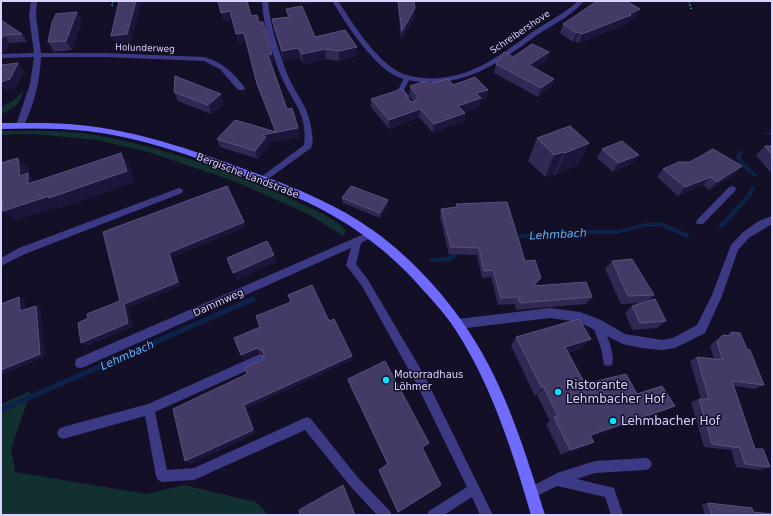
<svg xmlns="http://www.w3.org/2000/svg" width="773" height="516" font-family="'DejaVu Sans',sans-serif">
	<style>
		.green { fill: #12302f }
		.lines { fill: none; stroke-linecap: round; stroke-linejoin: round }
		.stream { fill: #0c2248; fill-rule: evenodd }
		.path { stroke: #2fb8b0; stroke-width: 1.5; stroke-dasharray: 1.5 2; stroke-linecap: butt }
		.service { fill: #3d3a85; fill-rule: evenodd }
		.minor { fill: #3d3a85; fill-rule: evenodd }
		.secondary { fill: #6f6bff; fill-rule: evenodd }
		.wall { fill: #312854 }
		.shaded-wall { fill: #1d163a }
		.building { fill: #433a66; stroke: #5a527e }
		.poi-dot { fill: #00e5ff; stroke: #130f26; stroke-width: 1.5 }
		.labels { text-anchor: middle; stroke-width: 3; stroke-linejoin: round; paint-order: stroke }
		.far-street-label { font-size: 9px; fill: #d9d4ff; stroke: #130f26 }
		.street-label { font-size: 10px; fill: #d9d4ff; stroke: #130f26 }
		.poi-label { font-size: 10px; fill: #d9d4ff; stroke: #130f26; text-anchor: start }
		.water-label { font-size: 11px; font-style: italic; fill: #62b6ff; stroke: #130f26 }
		.near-poi-label { font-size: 12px; fill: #d9d4ff; stroke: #130f26; text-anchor: start }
	</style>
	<rect width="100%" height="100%" fill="#130f26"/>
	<path class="green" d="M 23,91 C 20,105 13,109 1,114 L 1,107 L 13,101 Z
		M 1,131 C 32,130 64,130 95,135 C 165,147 238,174 302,204 C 315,210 339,220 346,231 L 343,236 L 310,215 L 234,181 L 148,152 L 97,140 L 34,134 L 1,135 Z
		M 31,391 L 11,449 L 15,472 L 147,494 L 184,485 L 256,502 L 269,515 L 1,515 L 1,404 Z"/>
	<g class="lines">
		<path class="stream" d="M 772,132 L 772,134 L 768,135 L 766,134 L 766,133 Z
			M 741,150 L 743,152 L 740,157 L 746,165 L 757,174 L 757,176 L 753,176 L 742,167 L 736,157 L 739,151 Z
			M 753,186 L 755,188 L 751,197 L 723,227 L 719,227 L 718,226 L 719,225 L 747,195 L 751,187 Z
			M 660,222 L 689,234 L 690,236 L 687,238 L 660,226 L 645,227 L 617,234 L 567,234 L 522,238 L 512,242 L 510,242 L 509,240 L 510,238 L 522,234 L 567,230 L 617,230 L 645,223 Z
			M 458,248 L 462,248 L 463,250 L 462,252 L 450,261 L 432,262 L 430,262 L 429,260 L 430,258 L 432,258 L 447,257 Z
			M 253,296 L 255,297 L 256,299 L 255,301 L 1,413 L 1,407 Z"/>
		<path class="path" d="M 689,1 L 691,9
			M 112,6 L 113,1"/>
		<path class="service" d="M 407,76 L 410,78 L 404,90 L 410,97 L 407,99 L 405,98 L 398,90 L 404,78 Z
			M 732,186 L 735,187 L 736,189 L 735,191 L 703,224 L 697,224 L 696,222 L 697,220 L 729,187 Z
			M 179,188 L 182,189 L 183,191 L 182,193 L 25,254 L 1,266 L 1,258 L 19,248 Z
			M 371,231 L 375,234 L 374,236 L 361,243 L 356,264 L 368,280 L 423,373 L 493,515 L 480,515 L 472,497 L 444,515 L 427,515 L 429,511 L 467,487 L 415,381 L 362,286 L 346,265 L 351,248 L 84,367 L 80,368 L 76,367 L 75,363 L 76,359 Z
			M 597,319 L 601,321 C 605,331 616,354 612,365 L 608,366 L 604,365 L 601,348 L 592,324 L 593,321 Z
			M 260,354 L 264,355 L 265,359 L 264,363 L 155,412 L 167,470 L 194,468 L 307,417 L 311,419 L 359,479 L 390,511 L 392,515 L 377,515 L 351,487 L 305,430 L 194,480 L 162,482 L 158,480 L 156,476 L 145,416 L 63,439 L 59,437 L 57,433 L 59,429 L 63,427 L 148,404 Z
			M 646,458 L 650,460 L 652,464 L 650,468 L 646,470 L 595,473 L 577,479 L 614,488 L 623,515 L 611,515 L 605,497 L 557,486 L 531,499 L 527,497 L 525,493 L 527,489 L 557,473 L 595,461 Z"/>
		<path class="minor" d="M 31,1 L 37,1 L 36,16 L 41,53 L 104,53 L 204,57 C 222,62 234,73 245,88 L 244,90 L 238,90 L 220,69 L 204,61 L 104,57 L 41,57 C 40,80 34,106 23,127 L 17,127 L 16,125 L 30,84 L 34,57 L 1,58 L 1,54 L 34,53 L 29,16 Z
			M 262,1 L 268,1 C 270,26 279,53 288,76 C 298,99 309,106 312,133 C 313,138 313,143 311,148 L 264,182 L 261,181 L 260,179 L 261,177 L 304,145 C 308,113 292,102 281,76 C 272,53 263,26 262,1 Z
			M 332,1 L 338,1 C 353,24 375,59 399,72 C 407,76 415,77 423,78 C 463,82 497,58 527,36 C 544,23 563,15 578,1 L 584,1 C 570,18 547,27 530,40 C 498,64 463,86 421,82 C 411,81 401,79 392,74 C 368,58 347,25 332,1 Z
			M 772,216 L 772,224 L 749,238 L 738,250 L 722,296 L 705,333 L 675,348 L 662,350 L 641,348 L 623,344 L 579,322 L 550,318 L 458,329 L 454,328 L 452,324 L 454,320 L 458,319 L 550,308 L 580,312 L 601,320 L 625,334 L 662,340 L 673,338 L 697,325 L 712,295 L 731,245 L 743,232 L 759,221 Z"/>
		<path class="secondary" d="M 1,123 C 30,123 60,122 89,126 C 146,133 201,153 255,173 C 296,188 338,205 374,231 C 407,255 438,287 461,320 C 503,378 524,448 545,515 L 531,515 C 512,450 492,386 455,329 C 446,315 434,302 423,290 C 368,227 313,201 236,173 C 188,154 139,137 87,131 C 59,128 30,128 1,129 Z"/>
	</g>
	<path class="wall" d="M 398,1 L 414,1 L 415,17 L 401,40 L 398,7 Z
		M 286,9 L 315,37 L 357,47 L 357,56 L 339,61 L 326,59 L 303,64 L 300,57 L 284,61 L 274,29 L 272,19 L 288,17 Z
		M 640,9 L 636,18 L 628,21 L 627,24 L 579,43 L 575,41 L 573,42 L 560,33 L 563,24 Z
		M 77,12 L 82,21 L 72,50 L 54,52 L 48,42 Z
		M 221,13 L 251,16 L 259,22 L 272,54 L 274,63 L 271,63 L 287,109 L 300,137 L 268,143 L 269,145 L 258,159 L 220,147 L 217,139 L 275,132 L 260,92 L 246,41 L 239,43 L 232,20 L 224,21 Z
		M 1,20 L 22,34 L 27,42 L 10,43 L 5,52 L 1,53 Z
		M 549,52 L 546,61 L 535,68 L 554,79 L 551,87 L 538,97 L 494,73 L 496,64 L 513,57 Z
		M 1,65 L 24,71 L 16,87 L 7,90 L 1,85 Z
		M 428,84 L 453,85 L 488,90 L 486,98 L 480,100 L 479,107 L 464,112 L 465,113 L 464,121 L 433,133 L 419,117 L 389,129 L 371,107 L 371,99 L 414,102 L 409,95 L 410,86 Z
		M 174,92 L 224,103 L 211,114 L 178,101 Z
		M 537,138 L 589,143 L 578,165 L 555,175 L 554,174 L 545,177 L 528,161 Z
		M 765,146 L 772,146 L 772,172 L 770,172 L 756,155 Z
		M 602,149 L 633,163 L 613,172 L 597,158 Z
		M 742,166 L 734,175 L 709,190 L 703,185 L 678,196 L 657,177 L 663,169 Z
		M 342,198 L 388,200 L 388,205 L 380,218 L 343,203 Z
		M 456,204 L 525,261 L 537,285 L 592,297 L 586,304 L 516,310 L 515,304 L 498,305 L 491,277 L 482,278 L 477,255 L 449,254 L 440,217 L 441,209 L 456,207 Z
		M 612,261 L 654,295 L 647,302 L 666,321 L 657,328 L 632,330 L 625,313 L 632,306 L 643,303 L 621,304 L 605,269 Z
		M 329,321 L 352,356 L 352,360 L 247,408 L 256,433 L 190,464 L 247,374 L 262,360 L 264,355 L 264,354 L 259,353 L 244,360 L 234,338 Z
		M 732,332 L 747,349 L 764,385 L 755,389 L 734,386 L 755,449 L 770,467 L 760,470 L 736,467 L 731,450 L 704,447 L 691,402 L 699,399 L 701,399 L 690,361 L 697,357 L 714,359 L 710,346 L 716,340 L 723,335 L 727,335 Z
		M 516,337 L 583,348 L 568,353 L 585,384 L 637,394 L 675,406 L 662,412 L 591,437 L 594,442 L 584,447 L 561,455 L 546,424 L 550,421 L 537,395 L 535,396 L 511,346 Z
		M 348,379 L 429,443 L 428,445 L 422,448 L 440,486 L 398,513 L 379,472 L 379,470 L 387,464 L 348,382 Z
		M 708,503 L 753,512 L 772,515 L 705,515 L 702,504 Z"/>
	<path class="shaded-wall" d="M 136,1 L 142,1 L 131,42 L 116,44 L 111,36 Z
		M 190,1 L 199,1 L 190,2 Z
		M 299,1 L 319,1 L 319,2 L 300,5 Z
		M 415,8 L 415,17 L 401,40 L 402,31 Z
		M 640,9 L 636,18 L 628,21 L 627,24 L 579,43 L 582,34 Z
		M 230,11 L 232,20 L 224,21 L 221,13 Z
		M 77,12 L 82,21 L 72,50 L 66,41 Z
		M 579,32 L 575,41 L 573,42 L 576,33 Z
		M 244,33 L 246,41 L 239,43 L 236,34 Z
		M 4,35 L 10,43 L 5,52 L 1,53 L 1,40 Z
		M 357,47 L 357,56 L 339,61 L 339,51 Z
		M 298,48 L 300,57 L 284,61 L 282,51 Z
		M 325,49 L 326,59 L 303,64 L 302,54 Z
		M 549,52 L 546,61 L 527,74 L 529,65 Z
		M 272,54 L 274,63 L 270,64 L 268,55 Z
		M 18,63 L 24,71 L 16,87 L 7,90 L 1,83 L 1,82 Z
		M 554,79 L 551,87 L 538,97 L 541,88 Z
		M 488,90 L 486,98 L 480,100 L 479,107 L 457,114 L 458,106 L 476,93 Z
		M 221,94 L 224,103 L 211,114 L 208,105 Z
		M 420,109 L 419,117 L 389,129 L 389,120 Z
		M 465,113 L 464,121 L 433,133 L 434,124 Z
		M 298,128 L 300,137 L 268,143 L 269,145 L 258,159 L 255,151 L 262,135 Z
		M 589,143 L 578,165 L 555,175 L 565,153 Z
		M 564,152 L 554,174 L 545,177 L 554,155 Z
		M 121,153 L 129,164 L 135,182 L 59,209 L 58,207 L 15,221 L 6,213 L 1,214 L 1,200 Z
		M 639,155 L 633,163 L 613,172 L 618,163 Z
		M 18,158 L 29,169 L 29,175 L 38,184 L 39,195 L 20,176 Z
		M 742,166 L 734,175 L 709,190 L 717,182 Z
		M 711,177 L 703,185 L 678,196 L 685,187 Z
		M 388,200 L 388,205 L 380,218 L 380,213 Z
		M 244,222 L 247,227 L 172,257 L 181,286 L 128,308 L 133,327 L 87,346 L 81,343 L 169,253 Z
		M 274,255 L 277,262 L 237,280 L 233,273 Z
		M 541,278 L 537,285 L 533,286 Z
		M 19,297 L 25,301 L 26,315 L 20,311 Z
		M 36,306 L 41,309 L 45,357 L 1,375 L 1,370 Z
		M 591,339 L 583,348 L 557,356 L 565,347 Z
		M 257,348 L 259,353 L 244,360 L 241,355 Z
		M 352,356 L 352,360 L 247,408 L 256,433 L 190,464 L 185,461 L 244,405 Z
		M 544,387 L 537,395 L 535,396 L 542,388 Z
		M 675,406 L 662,412 L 580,441 L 590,435 Z
		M 594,442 L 584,447 L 561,455 L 570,450 Z
		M 429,443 L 428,445 L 421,449 L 422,447 Z
		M 441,485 L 440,486 L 398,513 L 398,512 Z"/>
	<path class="building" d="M 119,1 L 136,1 L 127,34 L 111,36 Z
		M 218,1 L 247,1 L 251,16 L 257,15 L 259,22 L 263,22 L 272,54 L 268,55 L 287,109 L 292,108 L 298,128 L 262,135 L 266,137 L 255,151 L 217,139 L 235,120 L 276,132 L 257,84 L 244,33 L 236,34 L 230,11 L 221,13 Z
		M 398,1 L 414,1 L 415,8 L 402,31 Z
		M 597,1 L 626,1 L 640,9 L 629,14 L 631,15 L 582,34 L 579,32 L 576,33 L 563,24 Z
		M 302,6 L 315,37 L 345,30 L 357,47 L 339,51 L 325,49 L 302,54 L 298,48 L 282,51 L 272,19 L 289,17 L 286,9 Z
		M 77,12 L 66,41 L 48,42 L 52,23 L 56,14 Z
		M 1,20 L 22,34 L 4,35 L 1,40 Z
		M 532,44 L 549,52 L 529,65 L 554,79 L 541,88 L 496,64 L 504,52 L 513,57 Z
		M 18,63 L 10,79 L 1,82 L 1,65 Z
		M 175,76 L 221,94 L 208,105 L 174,92 Z
		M 475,77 L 488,90 L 476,93 L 481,98 L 458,106 L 465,113 L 434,124 L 420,109 L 389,120 L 371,99 L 402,89 L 410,101 L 414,102 L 418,97 L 410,86 L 426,81 L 428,84 L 448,79 L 453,85 Z
		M 570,126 L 589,143 L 565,153 L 564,152 L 554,155 L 537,138 Z
		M 622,141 L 639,155 L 618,163 L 602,149 Z
		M 765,146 L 772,146 L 772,155 Z
		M 713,149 L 742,166 L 717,182 L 711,177 L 685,187 L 663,169 L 679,162 L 690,162 Z
		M 121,153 L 127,171 L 49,198 L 49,196 L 3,211 L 2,199 L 1,200 L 1,163 L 18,158 L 20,176 L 28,173 L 28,184 Z
		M 227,186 L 244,222 L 169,253 L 178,282 L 124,304 L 128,323 L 81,343 L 78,323 L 88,318 L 87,314 L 120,301 L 103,232 Z
		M 351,186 L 388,200 L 380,213 L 342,198 Z
		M 507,202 L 525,261 L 535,260 L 541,278 L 533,286 L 586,282 L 592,297 L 520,303 L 518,297 L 501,298 L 493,270 L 484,271 L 479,248 L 451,247 L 441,209 L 457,207 L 456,204 Z
		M 267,241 L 274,255 L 233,273 L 227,258 Z
		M 632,259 L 654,295 L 628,296 L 612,261 Z
		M 312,285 L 329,321 L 334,319 L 352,356 L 244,405 L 253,430 L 185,461 L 173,409 L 247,374 L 245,368 L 262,360 L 264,355 L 263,350 L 257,348 L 241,355 L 234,338 L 260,327 L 256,316 L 291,302 L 288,295 Z
		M 19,297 L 20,311 L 36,306 L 40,354 L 1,370 L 1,304 Z
		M 655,299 L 666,321 L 640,323 L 632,306 Z
		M 579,319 L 591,339 L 565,347 L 585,384 L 626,374 L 637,394 L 662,386 L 675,406 L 590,435 L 594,442 L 570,450 L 554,417 L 558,416 L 544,387 L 542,388 L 516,337 Z
		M 732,332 L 740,333 L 747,349 L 750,350 L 764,385 L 732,381 L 755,449 L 763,449 L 770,467 L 745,464 L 740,448 L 712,444 L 699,399 L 709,399 L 697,357 L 723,360 L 717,342 L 723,335 L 729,336 Z
		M 385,361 L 429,443 L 422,447 L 441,485 L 398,512 L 379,470 L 388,464 L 348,379 Z
		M 343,485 L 355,515 L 300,515 L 299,510 Z
		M 708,503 L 752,508 L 753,512 L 772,514 L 772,515 L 712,515 Z"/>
	<g class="poi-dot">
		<circle cx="386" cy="380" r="4"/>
		<circle cx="558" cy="392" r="4"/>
		<circle cx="613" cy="421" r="4"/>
	</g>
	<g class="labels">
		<g class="far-street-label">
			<text transform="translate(520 32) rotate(-34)" y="3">Schreibershove</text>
			<text transform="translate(145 48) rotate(2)" y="3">Holunderweg</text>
		</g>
		<g class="street-label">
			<text transform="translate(248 175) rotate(21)" y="4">Bergische Landstraße</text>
			<text transform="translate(218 302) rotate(-24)" y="4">Dammweg</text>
		</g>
		<g class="poi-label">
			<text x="394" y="378">Motorradhaus<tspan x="394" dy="12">Löhmer</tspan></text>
		</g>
		<g class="water-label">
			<text transform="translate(558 234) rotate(-3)" y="4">Lehmbach</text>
			<text transform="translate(127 355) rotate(-24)" y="4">Lehmbach</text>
		</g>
		<g class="near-poi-label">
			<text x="566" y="389">Ristorante<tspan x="566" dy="14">Lehmbacher Hof</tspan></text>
			<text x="621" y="425">Lehmbacher Hof</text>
		</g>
	</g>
	<rect width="773" height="516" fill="none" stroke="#d9d4ff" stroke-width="4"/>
</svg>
